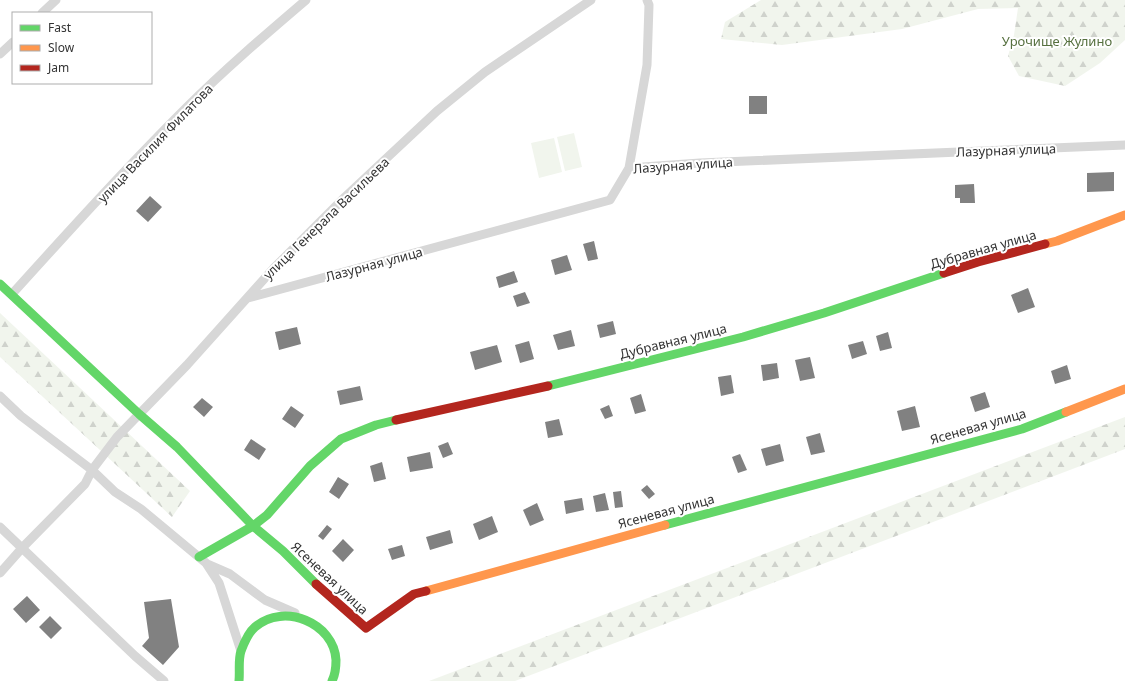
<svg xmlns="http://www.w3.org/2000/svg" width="1125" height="681" font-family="'Noto Sans',sans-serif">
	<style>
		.forest { fill: url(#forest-firs) }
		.park { fill: #f1f5ed }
		.building { fill: #818181 }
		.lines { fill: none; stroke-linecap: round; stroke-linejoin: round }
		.street { stroke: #d7d7d7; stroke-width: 9 }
		.fast { stroke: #63d668; stroke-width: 9 }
		.slow { stroke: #ff974d; stroke-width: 9 }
		.jam { stroke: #b3261e; stroke-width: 9 }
		.labels { text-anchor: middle; stroke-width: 4; stroke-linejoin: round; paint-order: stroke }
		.park-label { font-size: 13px; fill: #56703f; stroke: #fff }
		.street-label { font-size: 13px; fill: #333; stroke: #fff }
	</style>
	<defs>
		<pattern id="forest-firs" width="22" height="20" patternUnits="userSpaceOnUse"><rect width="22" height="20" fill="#f1f5ed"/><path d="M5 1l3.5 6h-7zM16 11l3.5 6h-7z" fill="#cfd2cc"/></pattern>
	</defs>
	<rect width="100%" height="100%" fill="#fff"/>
	<path class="forest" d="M 761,0 L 1125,0 L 1125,40 L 1100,63 L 1065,86 L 1019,76 L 1008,56 L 1014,35 L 1018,8 L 978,9 L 902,29 L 782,45 L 721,39 L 725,22 Z
		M 0,313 L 190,491 L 172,517 L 0,357 Z
		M 1125,417 L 1125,449 L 515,681 L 429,681 Z"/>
	<path class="park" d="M 574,133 L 582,167 L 565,171 L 557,137 Z
		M 554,138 L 562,172 L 539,178 L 531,143 Z"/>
	<path class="building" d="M 749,96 L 767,96 L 767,114 L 749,114 Z
		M 1114,172 L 1114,191 L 1087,192 L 1087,173 Z
		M 974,184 L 975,203 L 960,203 L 960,198 L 955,198 L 955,185 Z
		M 150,196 L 162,207 L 148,222 L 136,211 Z
		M 594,241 L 598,259 L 588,261 L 583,244 Z
		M 567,255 L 572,270 L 555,275 L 551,260 Z
		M 514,271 L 518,282 L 499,288 L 496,277 Z
		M 1028,288 L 1035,307 L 1018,313 L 1011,295 Z
		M 525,292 L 530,303 L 517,307 L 513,296 Z
		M 613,321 L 616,334 L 600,338 L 597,325 Z
		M 297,327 L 301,344 L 279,350 L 275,332 Z
		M 571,330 L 575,346 L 558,350 L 553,335 Z
		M 888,332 L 892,348 L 880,351 L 876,336 Z
		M 529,341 L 534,359 L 520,363 L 515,345 Z
		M 863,341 L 867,354 L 852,359 L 848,345 Z
		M 497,345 L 502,362 L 475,370 L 470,352 Z
		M 810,357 L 815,378 L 800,381 L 795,360 Z
		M 777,363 L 779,378 L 763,381 L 761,365 Z
		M 1067,365 L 1071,379 L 1055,384 L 1051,371 Z
		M 731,375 L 734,393 L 721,396 L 718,377 Z
		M 360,386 L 363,400 L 340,405 L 337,391 Z
		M 985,392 L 990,407 L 975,412 L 970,397 Z
		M 641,394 L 646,411 L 635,414 L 630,398 Z
		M 202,398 L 213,407 L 204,417 L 193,407 Z
		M 609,405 L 613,416 L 605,419 L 600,409 Z
		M 291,406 L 304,415 L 295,428 L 282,419 Z
		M 915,406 L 920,427 L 902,431 L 897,411 Z
		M 559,419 L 563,435 L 548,438 L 545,422 Z
		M 820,433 L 825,452 L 811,455 L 806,437 Z
		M 251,439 L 266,449 L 259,460 L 244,450 Z
		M 448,442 L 453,454 L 443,458 L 438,446 Z
		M 780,444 L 784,461 L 766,466 L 761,449 Z
		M 430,452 L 433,468 L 410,472 L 407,457 Z
		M 740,454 L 747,470 L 738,473 L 732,457 Z
		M 382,462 L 386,479 L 374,482 L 370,466 Z
		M 338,477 L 349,484 L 339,499 L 329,492 Z
		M 647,485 L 655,494 L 649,499 L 641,490 Z
		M 621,491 L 623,507 L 615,508 L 613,492 Z
		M 605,493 L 609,510 L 596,512 L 593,496 Z
		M 582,498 L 584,510 L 566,514 L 564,501 Z
		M 537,503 L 544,520 L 530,526 L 523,510 Z
		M 492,516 L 498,532 L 479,540 L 473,524 Z
		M 327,525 L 332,529 L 323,540 L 318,536 Z
		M 450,530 L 453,543 L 430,550 L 426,537 Z
		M 343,539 L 354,550 L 343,562 L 332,551 Z
		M 402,545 L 405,556 L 392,560 L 388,549 Z
		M 27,596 L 40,610 L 26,623 L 13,609 Z
		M 171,599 L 179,647 L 163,665 L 142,646 L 149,638 L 144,602 Z
		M 50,616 L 62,628 L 51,639 L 39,627 Z"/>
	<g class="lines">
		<path class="street" d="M 42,13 L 56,0
			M 0,54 L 13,42
			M 629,168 L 700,163 L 1125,145
			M 12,294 C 69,231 126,168 186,108 C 224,70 265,35 306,0
			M 248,298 L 610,200 L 629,168 L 647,65 L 649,5 L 647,0
			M 0,396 L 21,416 L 92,470 L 115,492 L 141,509 L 206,563 L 219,583 L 241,651
			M 0,527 L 135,656 L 164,681
			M 207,564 L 230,574 L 265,600 L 295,613
			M 0,573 L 23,547 L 85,484 L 92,470 L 117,437 L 187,365 L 274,268 L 345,197 L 437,111 L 485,72 L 591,0"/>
		<path class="fast" d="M 0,284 L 139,414 L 177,447 L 253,526 L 283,551 L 316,584
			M 548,386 L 743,337 L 824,313 L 944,273
			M 665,525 L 1022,429 L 1066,412
			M 199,557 L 253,526 L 267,515 L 310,466 L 341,439 L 376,425 L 396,420
			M 239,681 C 240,671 238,660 241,651 C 244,643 249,632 255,627 C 284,602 334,623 336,660 C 336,667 335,675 332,681"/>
		<path class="slow" d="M 1045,244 L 1057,241 L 1125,215
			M 1066,412 L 1125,389
			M 426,591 L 665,525"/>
		<path class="jam" d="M 944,273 L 978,262 L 1045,244
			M 396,420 L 548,386
			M 316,584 L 366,628 L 414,594 L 426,591"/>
	</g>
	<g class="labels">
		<g class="park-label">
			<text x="1057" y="46">Урочище Жулино</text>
		</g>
		<g class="street-label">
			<text transform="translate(155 143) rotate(-46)" y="5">улица Василия Филатова</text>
			<text transform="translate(1006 150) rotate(-2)" y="5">Лазурная улица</text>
			<text transform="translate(683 165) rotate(-4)" y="5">Лазурная улица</text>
			<text transform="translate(326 218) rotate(-44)" y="5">улица Генерала Васильева</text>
			<text transform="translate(983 249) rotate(-16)" y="5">Дубравная улица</text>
			<text transform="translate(374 264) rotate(-15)" y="5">Лазурная улица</text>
			<text transform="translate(673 341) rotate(-14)" y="5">Дубравная улица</text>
			<text transform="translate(978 426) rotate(-16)" y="5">Ясеневая улица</text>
			<text transform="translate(666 511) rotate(-15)" y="5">Ясеневая улица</text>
			<text transform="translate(330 578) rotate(43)" y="5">Ясеневая улица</text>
		</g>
	</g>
	<rect x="12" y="12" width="140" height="72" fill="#ffffff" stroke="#adadad"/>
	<rect x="20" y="25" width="20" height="6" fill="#63d668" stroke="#adadad"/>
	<text x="48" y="32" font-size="12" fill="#333333">Fast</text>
	<rect x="20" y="45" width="20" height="6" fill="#ff974d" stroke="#adadad"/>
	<text x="48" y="52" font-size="12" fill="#333333">Slow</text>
	<rect x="20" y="65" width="20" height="6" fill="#b3261e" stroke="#adadad"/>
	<text x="48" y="72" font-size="12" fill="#333333">Jam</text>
</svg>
